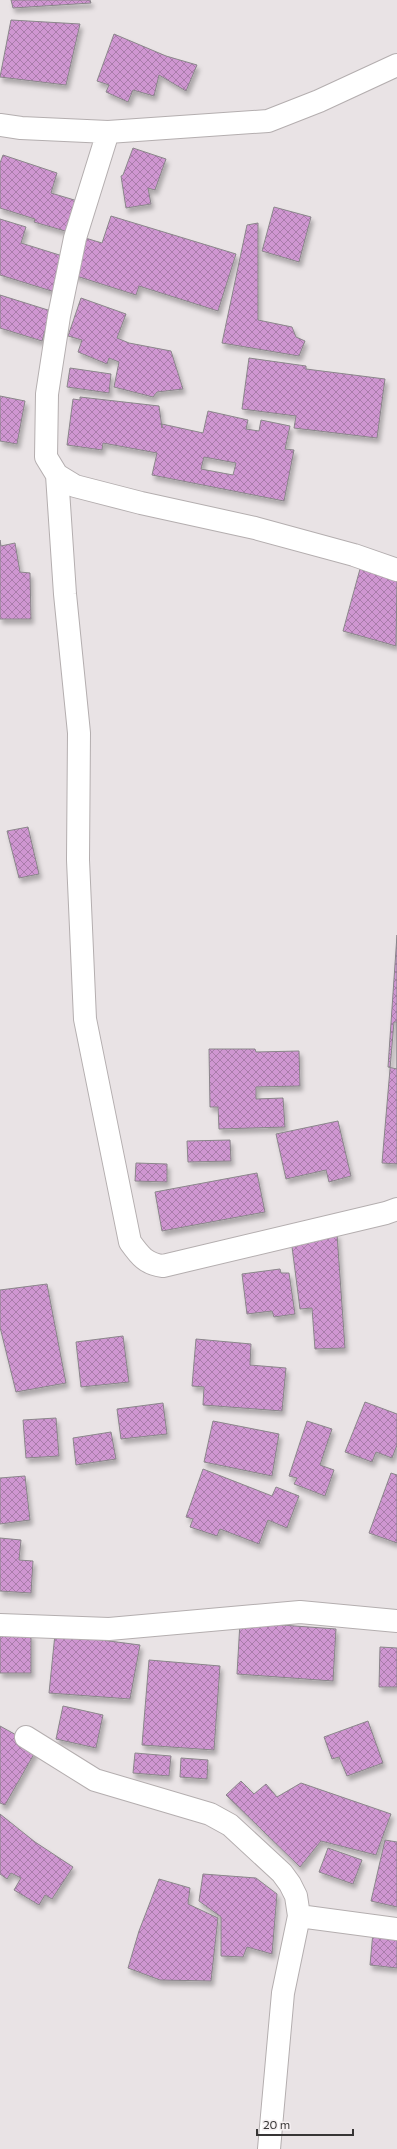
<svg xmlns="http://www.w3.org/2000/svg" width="397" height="2149" font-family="Commissioner,sans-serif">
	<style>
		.building { fill: url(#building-cross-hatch); stroke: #8a868a; fill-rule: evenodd; filter: url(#shadow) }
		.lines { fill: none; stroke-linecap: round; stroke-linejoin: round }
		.minor-casing { stroke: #b4aeaf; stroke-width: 24 }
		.minor { stroke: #fff; stroke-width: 22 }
	</style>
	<defs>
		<pattern id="building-cross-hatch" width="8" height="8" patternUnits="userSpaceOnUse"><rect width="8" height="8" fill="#cf96d1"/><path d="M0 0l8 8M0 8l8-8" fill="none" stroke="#a97baa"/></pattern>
		<filter id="shadow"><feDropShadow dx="2.5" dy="4.5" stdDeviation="2" flood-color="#0004"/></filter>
	</defs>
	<rect width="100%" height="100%" fill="#e9e3e5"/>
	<path class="building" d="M 11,0 L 90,0 L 91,3 L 13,8 Z
		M 11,20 L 80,24 L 66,85 L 0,77 Z
		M 114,34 L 166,56 L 197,65 L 186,91 L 159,75 L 154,96 L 133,90 L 128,102 L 106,92 L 109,85 L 97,81 Z
		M 133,148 L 166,159 L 155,190 L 148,188 L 151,204 L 126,208 L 121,176 L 123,175 Z
		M 3,155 L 57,173 L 51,193 L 81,202 L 72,233 L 34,222 L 35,219 L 0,208 L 0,163 Z
		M 274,207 L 311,217 L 299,262 L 262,251 Z
		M 111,216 L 236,254 L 218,311 L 139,286 L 136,295 L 70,274 L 82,237 L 102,243 Z
		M 0,219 L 26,227 L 21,243 L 69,258 L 58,293 L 0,275 Z
		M 258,223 L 258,320 L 292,327 L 296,337 L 305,341 L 299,356 L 222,343 L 247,225 Z
		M 0,295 L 51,311 L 42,341 L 0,328 Z
		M 81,298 L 126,314 L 117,338 L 129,343 L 171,351 L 183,389 L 157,392 L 153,397 L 114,387 L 119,362 L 109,358 L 107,364 L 78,352 L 82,340 L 68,336 Z
		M 249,358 L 306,366 L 306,369 L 385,379 L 377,438 L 294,428 L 296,416 L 242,409 Z
		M 70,368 L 111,374 L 109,393 L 67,387 Z
		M 0,396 L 25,401 L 17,444 L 0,441 Z
		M 80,397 L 159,406 L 162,428 L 162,424 L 203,433 L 208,411 L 248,420 L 246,429 L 259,431 L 261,420 L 290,426 L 285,449 L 294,450 L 284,501 L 152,475 L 157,453 L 103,443 L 102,450 L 67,445 L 73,399 L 80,400 ZM 204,457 L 236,463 L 233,475 L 201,469 Z
		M 0,540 L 1,546 L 15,543 L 20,572 L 30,573 L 31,619 L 0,619 Z
		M 360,569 L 397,579 L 396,646 L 343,631 Z
		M 28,827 L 39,874 L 19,878 L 7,831 Z
		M 397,935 L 397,1069 L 388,1067 Z
		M 394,1022 L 397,1022 L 397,1164 L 382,1163 Z
		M 209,1049 L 255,1049 L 256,1052 L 299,1051 L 300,1086 L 256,1087 L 256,1099 L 283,1098 L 285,1127 L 219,1129 L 218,1107 L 210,1107 Z
		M 338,1121 L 351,1176 L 329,1182 L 326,1170 L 286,1179 L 276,1134 Z
		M 230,1140 L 231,1161 L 188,1162 L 187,1141 Z
		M 136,1163 L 167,1164 L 167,1182 L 135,1181 Z
		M 257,1173 L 265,1212 L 162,1231 L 155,1192 Z
		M 337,1234 L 345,1348 L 315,1349 L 312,1308 L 300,1309 L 291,1239 Z
		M 280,1269 L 281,1273 L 289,1273 L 295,1314 L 274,1317 L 272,1311 L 247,1314 L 242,1274 Z
		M 47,1284 L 66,1383 L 16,1392 L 0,1327 L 0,1290 Z
		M 123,1336 L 129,1382 L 81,1387 L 76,1342 Z
		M 196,1339 L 251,1344 L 250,1365 L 286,1368 L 282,1411 L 203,1405 L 204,1387 L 192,1386 Z
		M 365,1402 L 397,1414 L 397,1445 L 392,1458 L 376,1452 L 372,1462 L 345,1452 Z
		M 163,1403 L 167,1434 L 121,1439 L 117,1409 Z
		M 56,1418 L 59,1456 L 26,1458 L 23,1420 Z
		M 213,1421 L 279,1434 L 272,1476 L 204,1462 Z
		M 307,1421 L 332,1429 L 320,1465 L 334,1470 L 325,1496 L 294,1484 L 297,1478 L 289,1476 Z
		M 111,1432 L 116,1459 L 76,1465 L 73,1438 Z
		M 203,1469 L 272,1496 L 276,1487 L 299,1496 L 287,1528 L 268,1520 L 259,1544 L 220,1529 L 217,1536 L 190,1527 L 193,1519 L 186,1517 Z
		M 391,1473 L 397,1475 L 397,1543 L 369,1533 Z
		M 25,1476 L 30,1520 L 0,1524 L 0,1478 Z
		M 0,1538 L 21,1540 L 19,1560 L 33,1561 L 31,1593 L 0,1591 Z
		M 240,1622 L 336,1629 L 333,1681 L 237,1674 Z
		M 0,1634 L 31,1634 L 31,1673 L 0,1673 Z
		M 55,1634 L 140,1645 L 130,1699 L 49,1693 Z
		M 380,1647 L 397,1648 L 397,1687 L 379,1687 Z
		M 149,1660 L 220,1666 L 214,1750 L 142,1745 Z
		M 63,1706 L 103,1715 L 96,1748 L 56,1739 Z
		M 368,1721 L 383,1763 L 347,1776 L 339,1757 L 332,1759 L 324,1737 Z
		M 0,1726 L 38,1747 L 5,1805 L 0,1803 Z
		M 135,1753 L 171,1756 L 169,1776 L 133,1773 Z
		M 181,1758 L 208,1760 L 207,1779 L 180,1777 Z
		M 241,1781 L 254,1794 L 266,1784 L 277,1797 L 301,1783 L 391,1814 L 376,1855 L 321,1841 L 300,1867 L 226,1795 Z
		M 0,1814 L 35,1842 L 73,1867 L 52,1899 L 45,1895 L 39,1905 L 14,1890 L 21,1878 L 11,1873 L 7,1879 L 0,1874 Z
		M 385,1840 L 397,1842 L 397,1907 L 371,1901 Z
		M 328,1848 L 362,1860 L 353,1884 L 319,1872 Z
		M 203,1874 L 256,1878 L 277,1894 L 272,1954 L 247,1947 L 243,1957 L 221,1956 L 221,1917 L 199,1901 Z
		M 159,1879 L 190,1888 L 188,1904 L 218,1918 L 211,1981 L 160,1980 L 128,1968 L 139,1931 Z
		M 373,1932 L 397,1934 L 397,1968 L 370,1965 Z"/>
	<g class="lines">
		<defs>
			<path id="minor" d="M 0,125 L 21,128 L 108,132 L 268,121 L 319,101 L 397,65
				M 108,132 L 75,238 L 59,316 L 47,394 L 46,457 L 57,475 L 75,486 L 141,503 L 255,528 L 354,555 L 397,570
				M 57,475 L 65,594 L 79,733 L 78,860 L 85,1019 L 130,1242 C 140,1256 146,1264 163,1266 L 386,1213 L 397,1209
				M 0,1625 L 109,1629 L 300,1612 L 397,1621
				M 26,1737 L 95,1780 L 210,1814 L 230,1825 L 282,1873 L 290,1884 L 296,1896 L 299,1916 L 283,1993 L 269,2149
				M 299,1916 L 397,1929"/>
		</defs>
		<use href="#minor" class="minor-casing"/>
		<use href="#minor" class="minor"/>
	</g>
	<path d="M257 2129v6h96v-6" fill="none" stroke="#373535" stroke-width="2"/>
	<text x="263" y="2129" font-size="12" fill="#373535" stroke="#f6f0f2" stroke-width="3" paint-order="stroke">20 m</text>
</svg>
